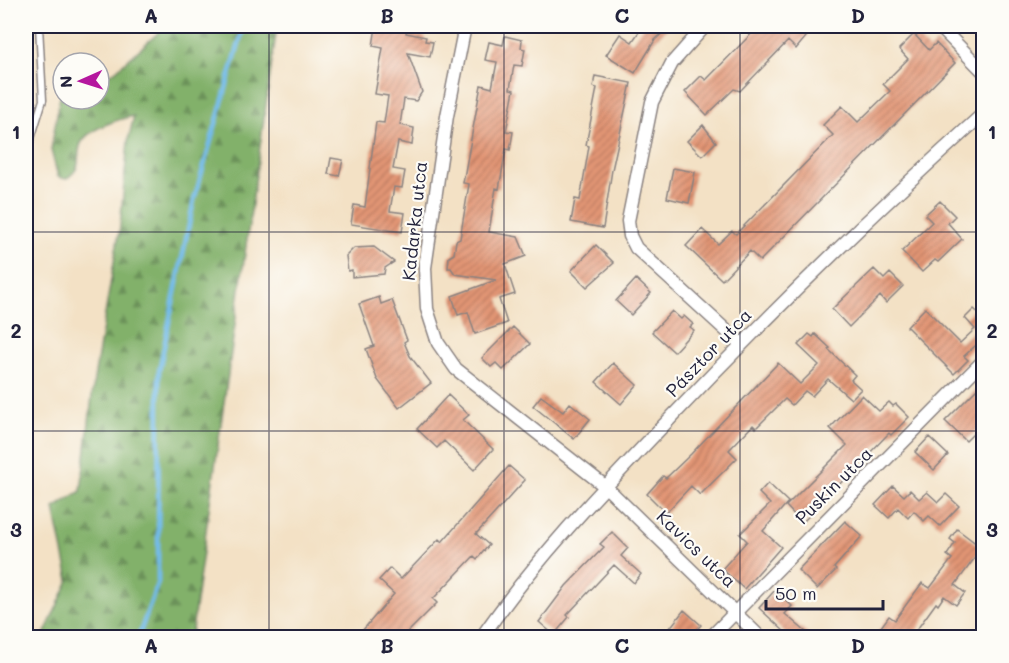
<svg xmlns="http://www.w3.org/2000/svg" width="1009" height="663" font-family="Mali,sans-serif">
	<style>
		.forest { fill: url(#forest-firs); stroke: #526a53; stroke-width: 1.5 }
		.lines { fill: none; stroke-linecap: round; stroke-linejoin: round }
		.stream { stroke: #72bbea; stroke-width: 4.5 }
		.building { fill: url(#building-hatch) }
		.service-casing { stroke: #8a8280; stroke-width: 9 }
		.minor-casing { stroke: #8a8280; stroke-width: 15 }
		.service { stroke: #fff; stroke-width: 6 }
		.minor { stroke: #fff; stroke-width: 12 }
		.grid { fill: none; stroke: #22223b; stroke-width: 1.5; stroke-opacity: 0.55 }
		.labels { text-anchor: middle; stroke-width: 4.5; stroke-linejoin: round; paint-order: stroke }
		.street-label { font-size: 18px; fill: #22223b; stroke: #fdfcf7 }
		.neatline { fill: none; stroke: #22223b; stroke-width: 2 }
		.grid-label { font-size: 20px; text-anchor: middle; font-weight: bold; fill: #22223b }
	</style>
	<defs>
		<pattern id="forest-firs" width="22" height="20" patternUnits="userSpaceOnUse" patternTransform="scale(1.5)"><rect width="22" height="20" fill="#82b16b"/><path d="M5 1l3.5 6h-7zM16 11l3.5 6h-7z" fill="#6a9059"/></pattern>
		<pattern id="building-hatch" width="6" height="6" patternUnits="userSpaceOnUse" patternTransform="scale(1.5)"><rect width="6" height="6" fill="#e29574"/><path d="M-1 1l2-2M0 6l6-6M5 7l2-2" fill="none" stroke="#b77960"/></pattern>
	</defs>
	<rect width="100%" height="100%" fill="#fdfcf7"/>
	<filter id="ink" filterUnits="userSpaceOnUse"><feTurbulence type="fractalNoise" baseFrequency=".0167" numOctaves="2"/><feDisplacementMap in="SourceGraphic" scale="12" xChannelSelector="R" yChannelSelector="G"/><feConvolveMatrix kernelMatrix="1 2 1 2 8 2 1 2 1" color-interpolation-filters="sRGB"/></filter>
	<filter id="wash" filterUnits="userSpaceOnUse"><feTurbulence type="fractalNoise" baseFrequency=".008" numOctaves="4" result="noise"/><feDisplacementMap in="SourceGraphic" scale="24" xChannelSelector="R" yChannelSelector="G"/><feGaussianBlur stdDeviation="1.35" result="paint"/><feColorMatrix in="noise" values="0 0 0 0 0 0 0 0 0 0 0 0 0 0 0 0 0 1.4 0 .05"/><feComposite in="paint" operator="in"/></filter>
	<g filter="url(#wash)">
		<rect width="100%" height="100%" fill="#f3e1c5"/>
		<path class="forest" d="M 161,26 L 277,26 L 191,637 L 43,637 L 69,580 L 54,508 L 81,491 L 94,379 L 120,227 L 128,141 L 134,116 C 119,119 85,129 80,146 C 75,163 84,166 66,179 L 58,177 L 51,150 L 60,96 L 63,95 L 63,99 L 99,99 L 99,79 L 115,71 L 158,33 Z"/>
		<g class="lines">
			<path class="stream" d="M 138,638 L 158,582 L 159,371 L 194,200 L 244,26"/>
		</g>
		<g id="blocks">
			<path class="building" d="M 395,26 L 407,26 L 406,33 L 426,37 L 425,41 L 433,42 L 430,57 L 408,53 L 422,92 L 416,101 L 404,99 L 400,125 L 414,128 L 412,145 L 398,142 L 393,169 L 405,171 L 402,188 L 394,187 L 390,211 L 405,213 L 402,232 L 351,224 L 354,205 L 365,207 L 376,122 L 384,123 L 388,96 L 375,94 L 383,48 L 373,46 L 376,27 L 395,30 Z
				M 643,26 L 670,26 L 655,40 L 635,73 L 606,55 L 620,34 L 632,42 Z
				M 759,26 L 815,26 L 796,49 L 788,41 L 740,91 L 734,89 L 707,115 L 685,92 L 701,76 L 706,80 Z
				M 914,34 L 929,50 L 936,43 L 955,63 L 760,261 L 750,251 L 722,280 L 686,246 L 702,229 L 718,244 L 732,231 L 736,234 L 833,135 L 823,125 L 842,106 L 858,122 L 890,91 L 883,84 L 908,59 L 899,49 Z
				M 505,36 L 522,40 L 521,48 L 525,49 L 522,66 L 514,65 L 510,89 L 514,90 L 506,131 L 513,132 L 510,150 L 506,149 L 499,189 L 496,188 L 489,232 L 518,237 L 526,256 L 505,264 L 515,294 L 499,299 L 507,323 L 475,334 L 468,312 L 458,315 L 452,296 L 496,280 L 455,274 L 451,268 L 448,268 L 449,257 L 454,254 L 456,241 L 460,239 L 469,184 L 463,183 L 481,85 L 492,88 L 497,62 L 485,60 L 489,42 L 503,45 Z
				M 595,76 L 631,83 L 612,170 L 603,228 L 571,222 L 575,199 L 580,200 L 589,146 L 586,145 L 597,88 L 593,87 Z
				M 703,125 L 716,142 L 702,156 L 687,141 Z
				M 331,158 L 343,160 L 339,176 L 328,174 Z
				M 673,168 L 695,172 L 689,203 L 667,198 Z
				M 940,201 L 955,216 L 948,223 L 962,239 L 938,262 L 935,260 L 922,272 L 902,251 L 932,222 L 925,215 Z
				M 596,245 L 614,263 L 587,287 L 571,271 Z
				M 374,247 L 394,262 L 385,268 L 384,274 L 352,277 L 352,270 L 348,271 L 346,256 L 354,248 Z
				M 874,269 L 884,279 L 890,273 L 903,286 L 886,303 L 880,296 L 849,327 L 832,309 Z
				M 636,279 L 651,293 L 631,315 L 616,301 Z
				M 379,297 L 381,304 L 392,300 L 407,340 L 404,342 L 410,356 L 431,383 L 399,408 L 377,379 L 366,349 L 374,346 L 359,304 Z
				M 925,308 L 960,343 L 975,329 L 965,318 L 974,309 L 984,318 L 984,338 L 964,356 L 968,360 L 954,374 L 907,327 Z
				M 672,311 L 681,319 L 684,316 L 693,324 L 690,327 L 694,330 L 674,352 L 652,332 Z
				M 513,327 L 530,344 L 503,370 L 496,363 L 491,367 L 482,358 Z
				M 809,334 L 813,337 L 815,334 L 830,348 L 828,349 L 855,375 L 851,380 L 861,389 L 851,399 L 828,379 L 812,396 L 805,391 L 792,405 L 785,399 L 756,428 L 753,425 L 729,450 L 737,458 L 700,495 L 691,486 L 666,513 L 647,494 L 663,476 L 666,478 L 691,454 L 778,363 L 800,384 L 819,365 L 798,345 Z
				M 613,363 L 637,385 L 621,404 L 596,382 Z
				M 984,382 L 984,423 L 966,441 L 945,421 Z
				M 448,395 L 469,415 L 463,420 L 493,449 L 474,470 L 444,441 L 437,448 L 417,429 Z
				M 862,395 L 879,411 L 889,402 L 893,406 L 896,404 L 909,417 L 891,435 L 889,433 L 802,523 L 786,506 L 847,445 L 830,428 Z
				M 541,396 L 563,412 L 570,403 L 590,419 L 574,439 L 533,406 Z
				M 929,437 L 948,455 L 934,470 L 915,452 Z
				M 509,466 L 525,480 L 476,534 L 489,545 L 477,559 L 474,556 L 433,599 L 437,603 L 402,638 L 356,638 L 394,594 L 379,580 L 390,568 L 401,579 L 439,539 L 442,542 Z
				M 768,483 L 788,502 L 763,531 L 781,547 L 744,589 L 722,569 L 747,541 L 740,534 L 770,504 L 759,493 Z
				M 893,486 L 904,496 L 910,490 L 919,499 L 927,492 L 938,502 L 946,494 L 959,506 L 940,526 L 929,516 L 924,521 L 914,511 L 908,518 L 898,508 L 889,518 L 875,505 Z
				M 845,521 L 862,536 L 834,568 L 836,570 L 817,589 L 798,570 Z
				M 957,529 L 982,548 L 955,585 L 965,593 L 956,605 L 944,596 L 938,605 L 936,603 L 913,635 L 907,630 L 902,638 L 873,638 L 889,616 L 895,620 L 922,583 L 930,588 L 952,559 L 947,555 L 955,543 L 950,539 Z
				M 612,532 L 628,548 L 621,556 L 641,574 L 634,583 L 614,565 L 567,615 L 569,617 L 554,635 L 539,622 L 566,586 L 604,547 L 600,544 Z
				M 775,590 L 792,606 L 785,614 L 813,638 L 780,638 L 785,632 L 759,608 Z
				M 684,610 L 701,625 L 689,638 L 662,638 Z"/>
		</g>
	</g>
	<g filter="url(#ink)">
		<use href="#blocks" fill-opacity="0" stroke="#8a8280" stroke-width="1.5"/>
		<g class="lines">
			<defs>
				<path id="service" d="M 26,155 L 43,100 L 39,26"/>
				<path id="minor" d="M 465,26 L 447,116 L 425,268 L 427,309 L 438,343 L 456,369 L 606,487 L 761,638
					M 705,26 L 672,63 L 652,102 L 628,221 L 630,236 L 636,248 L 741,344
					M 939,26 L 984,72
					M 481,638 C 534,561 598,494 662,427 C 765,318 872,214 984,113
					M 710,638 L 984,360"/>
			</defs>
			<use href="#service" class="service-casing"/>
			<use href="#minor" class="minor-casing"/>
			<use href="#service" class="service"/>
			<use href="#minor" class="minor"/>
		</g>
	</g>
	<path class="grid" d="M 269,26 L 269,638M 504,26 L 504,638M 740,26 L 740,638M 26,232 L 984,232M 26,431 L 984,431"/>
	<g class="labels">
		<g class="street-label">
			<text transform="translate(415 221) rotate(-84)" y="6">Kadarka utca</text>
			<text transform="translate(709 353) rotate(-46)" y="6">Pásztor utca</text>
			<text transform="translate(834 486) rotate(-45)" y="6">Puskin utca</text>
			<text transform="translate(696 549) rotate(44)" y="6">Kavics utca</text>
		</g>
	</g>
	<rect width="1009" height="663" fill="none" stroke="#fdfcf7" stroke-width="66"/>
	<g transform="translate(81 81) rotate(267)"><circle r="28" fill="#fdfcf7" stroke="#a5a5ac" stroke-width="1.5"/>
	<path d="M0-4.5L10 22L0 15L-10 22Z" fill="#b5179e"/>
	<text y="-9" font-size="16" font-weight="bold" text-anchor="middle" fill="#22223b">N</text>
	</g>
	<path d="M766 600v9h117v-9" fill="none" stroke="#22223b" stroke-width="3"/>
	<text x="775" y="600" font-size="18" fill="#22223b" stroke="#fdfcf7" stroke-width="4.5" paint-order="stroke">50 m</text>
	<rect x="33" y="33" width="943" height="597" class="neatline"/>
	<g class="grid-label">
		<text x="151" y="23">A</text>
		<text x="387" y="23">B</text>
		<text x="622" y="23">C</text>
		<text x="858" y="23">D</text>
		<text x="16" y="139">1</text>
		<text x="992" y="139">1</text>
		<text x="16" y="338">2</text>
		<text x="992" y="338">2</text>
		<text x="16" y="537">3</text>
		<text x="992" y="537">3</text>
		<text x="151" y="653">A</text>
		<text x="387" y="653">B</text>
		<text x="622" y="653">C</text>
		<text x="858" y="653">D</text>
	</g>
</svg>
